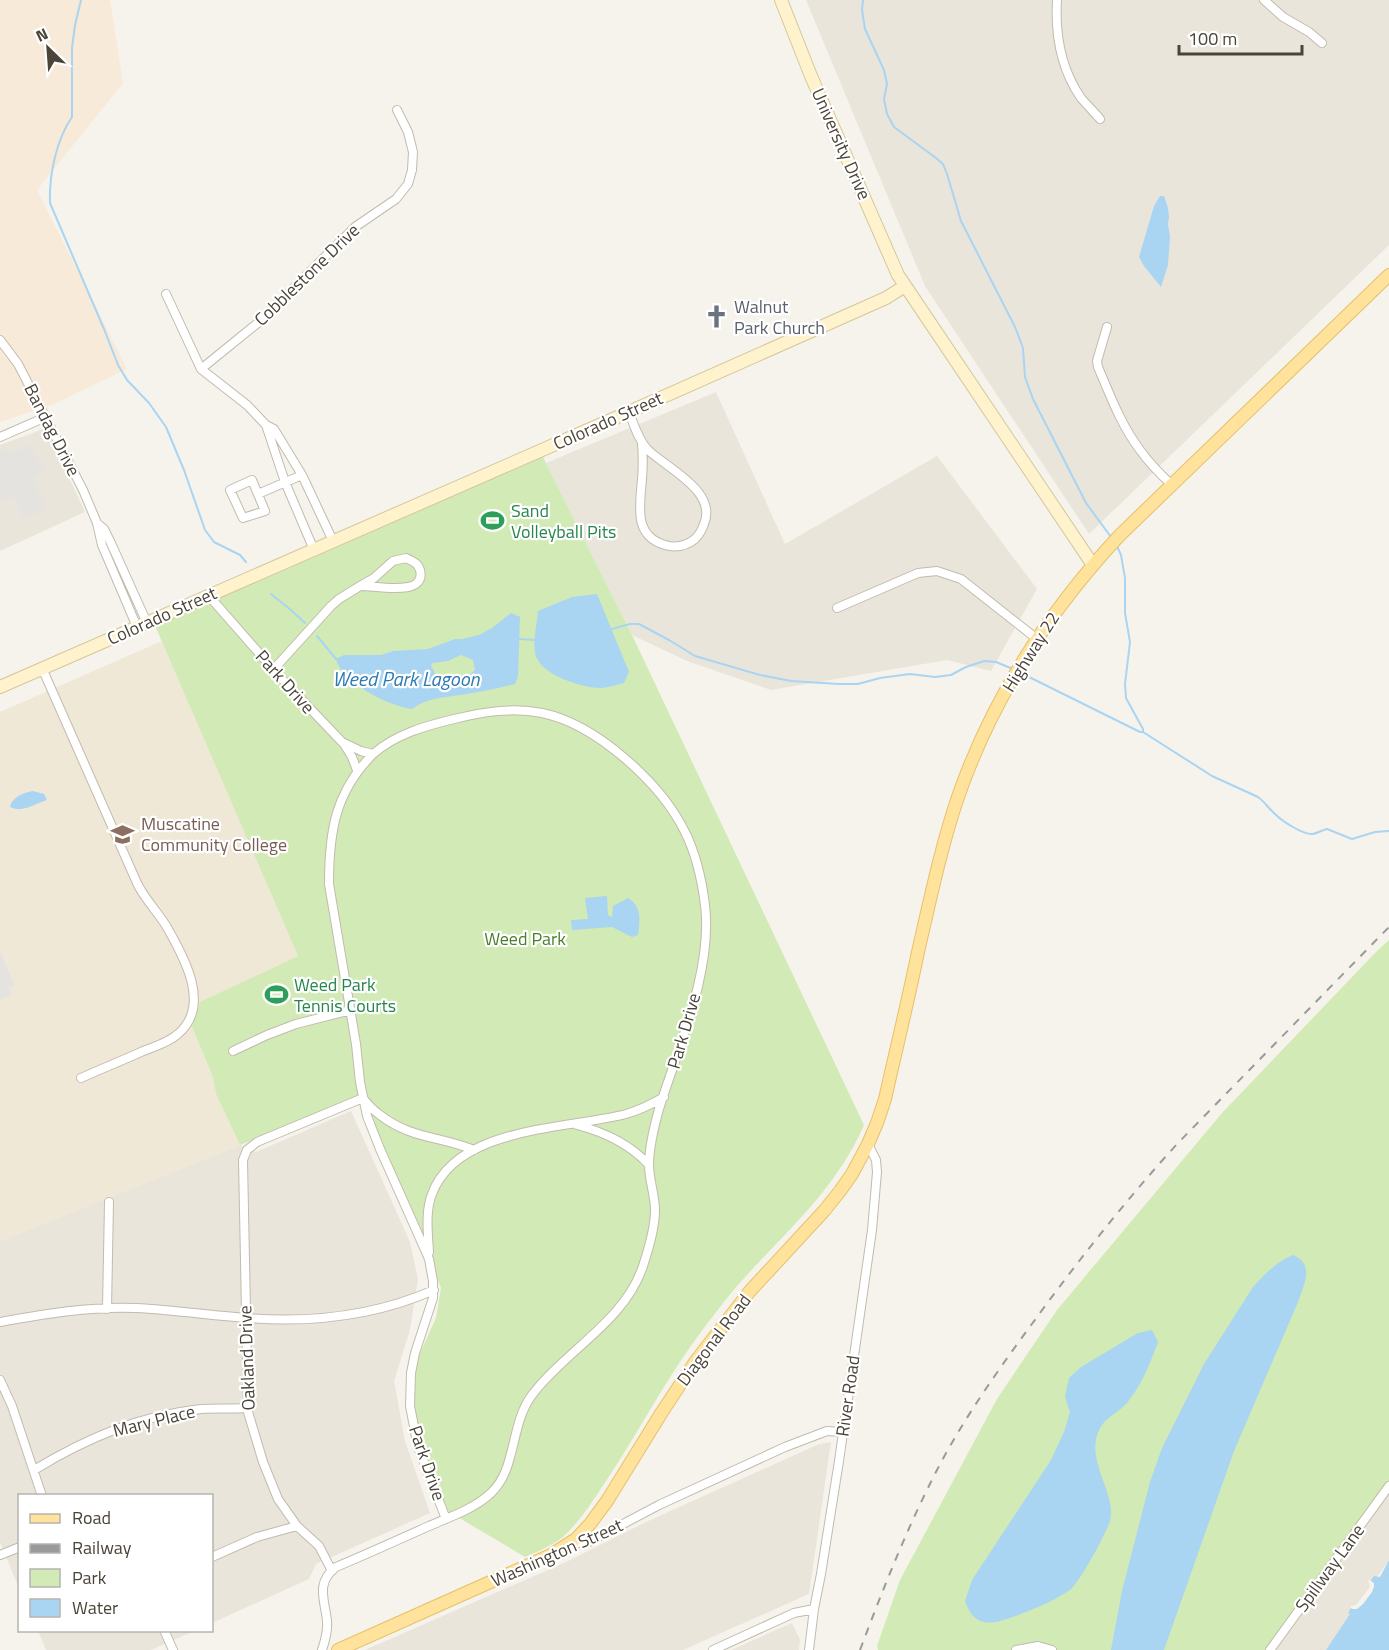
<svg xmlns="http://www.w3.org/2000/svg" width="1389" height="1650" font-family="'Titillium Web',sans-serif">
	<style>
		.residential { fill: #eae5da }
		.commercial { fill: #f7ead8 }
		.education { fill: #efe8d6 }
		.green { fill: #d2eab5 }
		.parking { fill: #e5e3e0 }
		.water { fill: #a9d4f2; fill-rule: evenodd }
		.pier { fill: #f6f3ec }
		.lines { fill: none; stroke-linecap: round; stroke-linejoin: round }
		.stream { stroke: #a9d4f2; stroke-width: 2 }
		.street-casing { stroke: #c2bbae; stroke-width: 10 }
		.secondary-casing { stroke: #d6c79b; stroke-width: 14 }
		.primary-casing { stroke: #e6c16a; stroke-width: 14 }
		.street { stroke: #fff; stroke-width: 8 }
		.secondary { stroke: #fff3cd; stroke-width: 12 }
		.primary { stroke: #ffe39c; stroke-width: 12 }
		.rail { stroke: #9a9a9a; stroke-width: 2; stroke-dasharray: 8 8; stroke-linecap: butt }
		.labels { text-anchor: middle; stroke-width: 4.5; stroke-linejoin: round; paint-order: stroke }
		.street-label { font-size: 18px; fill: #4b4439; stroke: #fff }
		.worship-label { font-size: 18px; fill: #5b616d; stroke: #fff; text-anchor: start }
		.leisure-label { font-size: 18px; fill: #27864d; stroke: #fff; text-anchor: start }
		.education-label { font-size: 18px; fill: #785e54; stroke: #fff; text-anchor: start }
		.park-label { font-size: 18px; fill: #4a7f2a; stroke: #fff }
		.water-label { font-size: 20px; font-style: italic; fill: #2e7ab2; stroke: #fff }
	</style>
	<rect width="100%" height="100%" fill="#f6f3ec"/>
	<path class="residential" d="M 806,0 L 1389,0 L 1389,245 L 1089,534 L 925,286 Z
		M 716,392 L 785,544 L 937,456 L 1037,589 L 991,671 L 947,660 L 771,690 L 687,661 L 632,635 L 546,463 Z
		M 46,428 L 85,512 L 0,551 L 0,445 Z
		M 351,1111 L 410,1242 L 418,1279 L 410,1330 L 394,1381 L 405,1441 L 430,1513 L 316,1564 L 309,1579 L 212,1623 L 212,1496 L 20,1496 L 19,1588 L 0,1543 L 0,1241 L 240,1145 L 256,1152 Z
		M 831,1442 L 809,1594 L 683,1650 L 365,1650 L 564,1563 L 646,1522 L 819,1444 Z
		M 1389,1470 L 1389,1560 L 1326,1650 L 1253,1650 Z
		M 792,1623 L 800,1640 L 799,1650 L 731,1650 Z
		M 38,1631 L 194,1631 L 151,1650 L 46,1650 Z"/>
	<path class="commercial" d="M 0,0 L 110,0 L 123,83 L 37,190 L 127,369 L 54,404 L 0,422 Z"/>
	<path class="education" d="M 162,641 L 298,956 L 201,1002 L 192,1027 L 213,1077 L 216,1094 L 240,1145 L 0,1241 L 0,712 Z"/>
	<path class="green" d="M 540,451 L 632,635 L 864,1125 C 834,1194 779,1237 732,1292 C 719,1308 705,1326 693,1343 C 662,1386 638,1433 608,1478 C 596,1496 584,1516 568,1532 C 557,1544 539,1551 525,1557 L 446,1510 L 419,1441 L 413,1402 L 416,1362 L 436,1318 L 441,1288 L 420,1235 L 376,1140 L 363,1096 L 355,1097 L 240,1145 L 216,1094 L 213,1077 L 192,1027 L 200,1002 L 298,956 L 153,621 Z
		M 1389,940 L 1389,1486 L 1273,1650 L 878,1650 L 877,1646 L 900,1580 L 997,1399 L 1057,1310 L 1222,1113 L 1375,953 Z"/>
	<path class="parking" d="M 30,445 L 44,472 L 32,478 L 47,509 L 24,519 L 13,496 L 0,502 L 0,451 L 6,448 L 9,454 Z
		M 0,951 L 15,987 L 9,987 L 12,995 L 0,1000 Z"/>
	<path class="water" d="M 1160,196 L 1164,196 L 1168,208 L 1169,217 L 1168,224 L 1170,237 L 1168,265 L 1161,287 L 1144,266 L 1139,257 L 1154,206 Z
		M 597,594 L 629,672 L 624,683 C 617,685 609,687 602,688 C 582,688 539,675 535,653 C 533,640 537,624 538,611 L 572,597 Z
		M 511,613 L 520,617 L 518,676 L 515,684 C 499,688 483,691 467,694 C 448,697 428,697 412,709 C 389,706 342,683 336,659 L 344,655 L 381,655 L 393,651 L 428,649 L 455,639 L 462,639 L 479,635 L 492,628 ZM 461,655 L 473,660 L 475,670 L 467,677 L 448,679 L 436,676 L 431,665 L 433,663 L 448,661 Z
		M 33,791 L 44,794 L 47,800 C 34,804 25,812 12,808 L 10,806 C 14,796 23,793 33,791 Z
		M 607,896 L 608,915 L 612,917 L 613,906 L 628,898 C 642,906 640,921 638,935 L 632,937 L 612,927 L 572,930 L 571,920 L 588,919 L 585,898 Z
		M 1293,1255 C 1315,1264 1304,1284 1298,1302 L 1234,1451 L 1164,1650 L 1111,1650 L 1122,1591 L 1150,1482 L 1162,1448 L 1204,1364 L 1253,1287 C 1265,1274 1276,1262 1293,1255 Z
		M 1152,1330 L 1158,1342 C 1150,1363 1142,1385 1127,1403 C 1119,1412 1106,1417 1100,1428 C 1086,1454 1107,1481 1111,1508 C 1111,1511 1111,1518 1110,1521 C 1106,1534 1080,1581 1071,1589 C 1056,1601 1018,1616 1000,1621 C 981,1626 971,1619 965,1601 L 972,1580 L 1051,1460 L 1064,1432 L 1070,1412 L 1065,1397 L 1069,1378 L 1081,1367 L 1138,1333 Z
		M 1389,1560 L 1389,1650 L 1326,1650 L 1350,1614 L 1348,1613 L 1351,1608 L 1355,1609 L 1373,1589 L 1371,1580 L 1374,1576 L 1380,1577 Z"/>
	<path class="pier" d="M 1368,1579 L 1374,1583 L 1374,1587 L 1372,1592 L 1363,1604 L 1357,1609 L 1352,1609 L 1350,1606 L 1356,1605 L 1370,1587 Z"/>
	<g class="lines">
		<path class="stream" d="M 81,0 L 75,25 L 72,48 L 72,117 C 56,140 49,176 50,203 L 104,329 L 118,365 L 127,380 L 149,403 L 166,427 L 184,470 L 205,530 L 214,542 L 240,555 L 246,562
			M 863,0 L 862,10 L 865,29 L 884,70 L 887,84 L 884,99 L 887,114 L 894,127 L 936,158 L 943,164 L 947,174 L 961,221 L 1015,327 L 1023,348 L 1025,377 L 1033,399 L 1086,503 L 1111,537
			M 1116,544 L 1121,555 L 1125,578 L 1125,613 L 1130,642 L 1125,684 L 1126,698 L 1143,729 L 1143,732
			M 271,594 L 291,610 L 305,623
			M 612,629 L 630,624 L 639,624 L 669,640 L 695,656 L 760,675 L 791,681 L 839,684 L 858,684 L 880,678 L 910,674 L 935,677 L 951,675 L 966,667 L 984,661 L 996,662 L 1013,669
			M 317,636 L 336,659
			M 519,639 L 536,640
			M 1021,673 L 1140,732 L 1143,732 L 1212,776 L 1258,797 C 1265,802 1268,808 1275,814 C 1282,821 1303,835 1313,834 C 1317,833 1323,830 1327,829 L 1352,839 L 1375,832 L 1389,831"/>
		<defs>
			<path id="street" d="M 1057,0 C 1055,34 1061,69 1081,98 C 1087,105 1094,112 1100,119
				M 1264,0 L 1283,17 L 1309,32 L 1322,43
				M 166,294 L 201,369 L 247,405 L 266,425 L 274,429 L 302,475 L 333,541
				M 1107,327 L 1097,361 L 1098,367 C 1110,395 1121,425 1140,450 C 1149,463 1160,474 1172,485
				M 0,340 L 18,364 L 83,490 L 97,523 L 102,545 L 137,627
				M 201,369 L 259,322 L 355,227 L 396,199 L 408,184 L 412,170 L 413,152 L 408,132 L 397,110
				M 629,412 C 634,425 638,439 647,449 C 666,468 718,491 704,524 C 702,530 699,535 695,539 C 686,546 675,548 665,545 C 633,536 640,505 642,479 C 643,467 643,455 642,443
				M 266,425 L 285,482 L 314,550
				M 0,437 L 46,417
				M 252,480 L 265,511 L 243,518 L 230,490 Z
				M 258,494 L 302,475
				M 97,523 L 104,529 L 110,541 L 147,623
				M 406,558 C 412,561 418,563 420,570 C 427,598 373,585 360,586 L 374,578 L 393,561 Z
				M 209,596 L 280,677 L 342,742 L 361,751 L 373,754 C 396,734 425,726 454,719 C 483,712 512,707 542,713 C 596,724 661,783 685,832 C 696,854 702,881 705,905 C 713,970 678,1048 659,1109 C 654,1127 649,1147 649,1165 C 649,1180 655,1195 655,1210 C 655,1228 649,1248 643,1266 C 625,1321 566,1350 532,1395 C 510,1424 517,1469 491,1493 C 474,1509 450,1517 429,1526 C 398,1540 367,1554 336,1567 C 315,1583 325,1600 327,1621 C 328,1631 325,1641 322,1650
				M 837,608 L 918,573 L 937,571 L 961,579 L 1037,639
				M 42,668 L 137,883 C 145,900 159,913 168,929 C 185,959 211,1006 178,1034 C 168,1043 153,1047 141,1052 C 121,1061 101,1069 81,1078
				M 273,670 L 331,606 L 339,599 L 360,586
				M 344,744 L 352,757 L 357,770
				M 373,754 C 335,792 329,832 329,884 L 356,1044 L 360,1082 L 367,1116 L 380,1149 L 422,1243 L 429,1259 L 433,1281 L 433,1298 L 415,1353 L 411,1373 L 410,1406 L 418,1447 L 446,1519
				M 233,1051 L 267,1035 L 296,1024 L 351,1010
				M 577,1125 C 604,1132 630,1144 649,1165
				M 429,1252 C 428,1233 425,1212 432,1194 C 457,1126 569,1129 626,1114 C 640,1110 652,1104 664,1097
				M 107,1309 L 109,1202
				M 0,1322 C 45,1314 91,1306 136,1308 C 173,1310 209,1315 246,1318 C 310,1323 375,1316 434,1290
				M 0,1380 L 12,1406 L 42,1496
				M 34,1470 C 87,1438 138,1416 201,1409 C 216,1408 232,1409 247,1408
				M 569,1544 L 589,1542 L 659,1505 L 785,1447 L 827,1431 L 843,1432
				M 0,1555 L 20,1547
				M 212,1557 L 257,1537 L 297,1526
				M 332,1571 L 319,1546 L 297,1526 L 278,1499 L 263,1462 L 248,1412 L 243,1160 L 247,1150 L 257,1142 L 363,1098 C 368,1105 373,1110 380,1115 C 411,1139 440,1136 474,1150
				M 164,1630 L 173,1650
				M 713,1650 L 794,1613 L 814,1609
				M 809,1650 L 814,1609 L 821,1574 L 839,1461 L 872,1230 L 877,1172 L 876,1160 L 868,1144
				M 1016,1650 L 1038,1646 L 1052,1650
				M 1270,1650 L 1389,1486"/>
			<path id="secondary" d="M 781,0 L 811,76 L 898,275 L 1093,565
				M 0,687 L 629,412 L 886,298 L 905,286"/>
			<path id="primary" d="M 338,1650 L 551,1555 L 576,1539 L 590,1524 L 607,1501 L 662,1412 L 695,1362 L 750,1291 L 824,1211 L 840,1191 L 852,1174 L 868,1144 L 877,1123 L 885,1099 C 896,1050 908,1001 918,952 C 930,900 941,847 958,797 C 992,699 1049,611 1120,535 L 1389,275"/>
		</defs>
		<use href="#street" class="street-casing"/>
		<use href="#secondary" class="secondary-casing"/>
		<use href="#primary" class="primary-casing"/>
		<use href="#street" class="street"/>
		<use href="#secondary" class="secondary"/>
		<use href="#primary" class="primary"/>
		<path class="rail" d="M 860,1650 C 883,1589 907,1528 937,1470 C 965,1416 1001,1366 1037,1317 C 1081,1257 1127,1199 1177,1144 L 1389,927"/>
	</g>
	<defs>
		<symbol id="church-bare" viewBox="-9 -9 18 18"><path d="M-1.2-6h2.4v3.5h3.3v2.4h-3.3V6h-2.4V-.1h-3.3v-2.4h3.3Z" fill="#6b7280" stroke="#fff" stroke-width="2.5" paint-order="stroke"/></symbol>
		<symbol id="stadium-bare" viewBox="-9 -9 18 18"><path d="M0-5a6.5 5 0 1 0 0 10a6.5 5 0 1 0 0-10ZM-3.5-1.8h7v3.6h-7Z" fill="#2e9e5b" stroke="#fff" stroke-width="2.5" paint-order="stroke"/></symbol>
		<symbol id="university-bare" viewBox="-9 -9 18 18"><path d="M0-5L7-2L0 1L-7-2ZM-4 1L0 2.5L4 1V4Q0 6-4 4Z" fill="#8d6e63" stroke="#fff" stroke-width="2.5" paint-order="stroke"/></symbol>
	</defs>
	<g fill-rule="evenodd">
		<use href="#church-bare" x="700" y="300" width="33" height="33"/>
		<use href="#stadium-bare" x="476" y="504" width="33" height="33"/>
		<use href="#university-bare" x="106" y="818" width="33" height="33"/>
		<use href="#stadium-bare" x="260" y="978" width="33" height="33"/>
	</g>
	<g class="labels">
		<g class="street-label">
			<text transform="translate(841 144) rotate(66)" y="6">University Drive</text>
			<text transform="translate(307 275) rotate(-44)" y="6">Cobblestone Drive</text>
			<text transform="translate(608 421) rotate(-24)" y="6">Colorado Street</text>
			<text transform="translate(52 430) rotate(63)" y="6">Bandag Drive</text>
			<text transform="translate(162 616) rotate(-24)" y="6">Colorado Street</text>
			<text transform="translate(1031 652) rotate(-58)" y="6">Highway 22</text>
			<text transform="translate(285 682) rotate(48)" y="6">Park Drive</text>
			<text transform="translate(684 1031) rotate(-74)" y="6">Park Drive</text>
			<text transform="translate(714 1340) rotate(-53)" y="6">Diagonal Road</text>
			<text transform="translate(247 1358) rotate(-92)" y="6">Oakland Drive</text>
			<text transform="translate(848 1396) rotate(-82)" y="6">River Road</text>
			<text transform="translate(154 1421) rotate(-14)" y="6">Mary Place</text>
			<text transform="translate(427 1463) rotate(71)" y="6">Park Drive</text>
			<text transform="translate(557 1553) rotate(-24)" y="6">Washington Street</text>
			<text transform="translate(1330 1568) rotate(-54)" y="6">Spillway Lane</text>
		</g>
		<g class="worship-label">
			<text x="734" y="313">Walnut<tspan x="734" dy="21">Park Church</tspan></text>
		</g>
		<g class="leisure-label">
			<text x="511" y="517">Sand<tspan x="511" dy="21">Volleyball Pits</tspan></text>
			<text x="294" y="991">Weed Park<tspan x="294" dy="21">Tennis Courts</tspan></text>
		</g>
		<g class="education-label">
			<text x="141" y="830">Muscatine<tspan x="141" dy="21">Community College</tspan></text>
		</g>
		<g class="park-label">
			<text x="525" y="945">Weed Park</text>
		</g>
		<g class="water-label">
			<text x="406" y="686">Weed Park Lagoon</text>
		</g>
	</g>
	<rect x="18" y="1494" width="195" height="138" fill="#ffffff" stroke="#b7b4b0" stroke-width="1.5"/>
	<rect x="30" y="1514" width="30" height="9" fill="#ffe39c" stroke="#b7b4b0" stroke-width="1.5"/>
	<text x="72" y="1524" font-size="18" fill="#4b4439">Road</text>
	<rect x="30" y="1544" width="30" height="9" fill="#9a9a9a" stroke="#b7b4b0" stroke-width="1.5"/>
	<text x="72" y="1554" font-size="18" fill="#4b4439">Railway</text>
	<rect x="30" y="1569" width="30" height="18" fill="#d2eab5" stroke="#b7b4b0" stroke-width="1.5"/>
	<text x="72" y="1584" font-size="18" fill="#4b4439">Park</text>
	<rect x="30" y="1599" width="30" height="18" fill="#a9d4f2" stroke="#b7b4b0" stroke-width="1.5"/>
	<text x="72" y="1614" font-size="18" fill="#4b4439">Water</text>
	<g transform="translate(48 48) rotate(335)" stroke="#ffffff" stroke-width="4.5" paint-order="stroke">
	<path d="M0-4.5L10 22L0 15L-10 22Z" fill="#4b4439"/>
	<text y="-9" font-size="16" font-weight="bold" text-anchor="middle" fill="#4b4439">N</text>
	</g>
	<path d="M1179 45v9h123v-9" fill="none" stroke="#4b4439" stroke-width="3"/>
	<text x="1188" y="45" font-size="18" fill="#4b4439" stroke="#ffffff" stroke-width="4.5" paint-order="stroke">100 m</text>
</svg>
